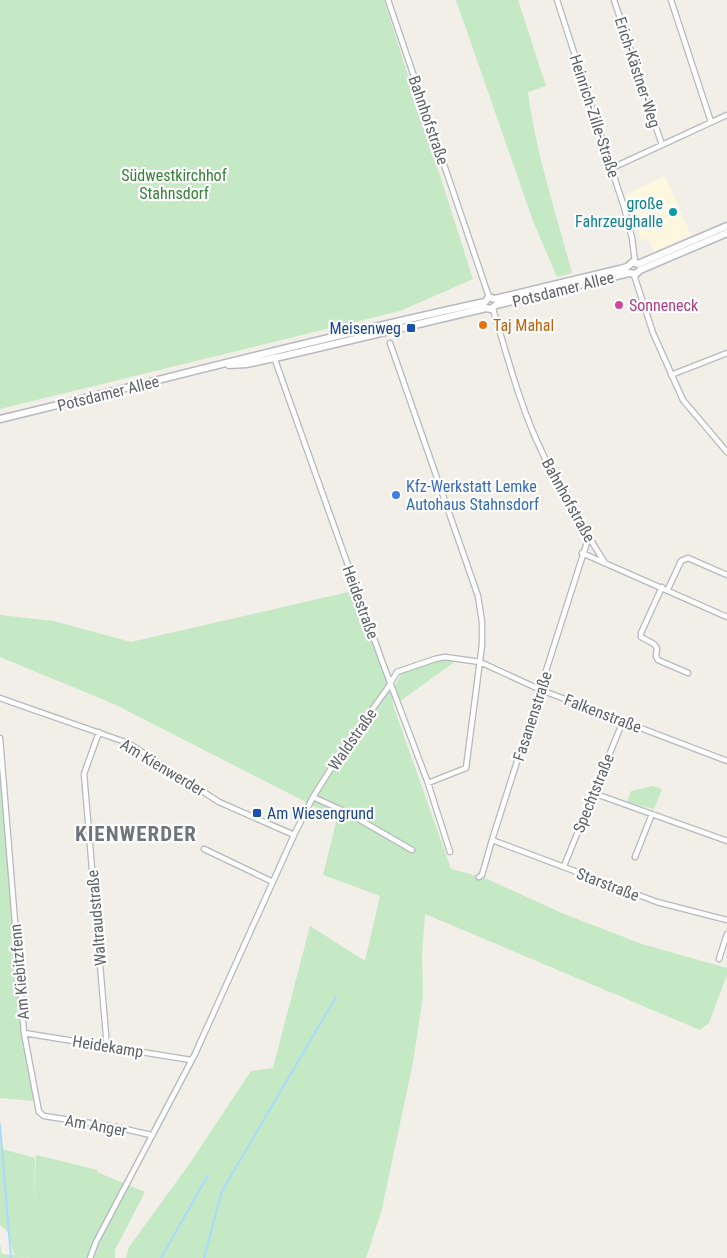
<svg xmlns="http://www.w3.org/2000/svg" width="727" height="1258" font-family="'Roboto Condensed',sans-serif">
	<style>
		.commercial { fill: #fef7e0 }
		.green { fill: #c5e8c5 }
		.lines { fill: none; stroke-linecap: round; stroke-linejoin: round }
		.stream { stroke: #aadaff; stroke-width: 2 }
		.street-casing { stroke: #b5b8bc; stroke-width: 7 }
		.secondary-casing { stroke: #b6babf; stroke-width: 9 }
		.street { stroke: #fff; stroke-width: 4.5 }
		.secondary { stroke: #fff; stroke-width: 6 }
		.culture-dot { fill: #0f9aa8; stroke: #fff; stroke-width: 2 }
		.hotel-dot { fill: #d1479c; stroke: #fff; stroke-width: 2 }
		.food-dot { fill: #e8710a; stroke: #fff; stroke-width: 2 }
		.transit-dot { fill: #1a4fb4; stroke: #fff; stroke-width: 2 }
		.shop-dot { fill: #3f7fe0; stroke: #fff; stroke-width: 2 }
		.labels { text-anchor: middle; stroke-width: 4.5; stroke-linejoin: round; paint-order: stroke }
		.street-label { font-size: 16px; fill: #5f6368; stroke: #fff }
		.park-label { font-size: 16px; fill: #348238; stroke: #fff }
		.culture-label { font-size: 16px; fill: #0d838f; stroke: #fff; text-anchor: end }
		.hotel-label { font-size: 16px; fill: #b23c85; stroke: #fff; text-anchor: start }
		.food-label { font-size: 16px; fill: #c56008; stroke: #fff; text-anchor: start }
		.transit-label { font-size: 16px; fill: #164399; stroke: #fff; text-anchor: end }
		.shop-label { font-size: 16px; fill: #366cbe; stroke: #fff; text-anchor: start }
		.district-label { font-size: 21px; font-weight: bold; letter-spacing: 1px; fill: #70757a; stroke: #fff }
	</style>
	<rect width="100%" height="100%" fill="#f1efe8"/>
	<path class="commercial" d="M 665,176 L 691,235 L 654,251 L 648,239 L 642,241 L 625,195 Z"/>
	<path class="green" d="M 0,0 L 384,0 L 473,279 L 400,311 L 0,409 Z
		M 456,0 L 518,0 L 546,86 L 528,92 C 536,154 556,213 572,273 L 557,277 L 533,221 Z
		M 357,590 L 390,682 L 393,705 L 451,869 L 485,878 L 564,914 L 642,944 L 727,968 L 727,975 L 709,1023 L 700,1030 L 425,914 L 422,955 L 423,997 L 413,1062 L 382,1209 L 366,1258 L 126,1258 L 129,1247 L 190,1163 L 251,1071 L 273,1068 L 310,926 L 365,961 L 380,896 L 323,875 L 337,818 L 114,704 L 0,657 L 0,615 L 54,621 L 131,642 Z
		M 445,659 L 457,660 L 399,702 L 394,688 L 402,672 L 436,660 Z
		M 0,756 L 23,1034 L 35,1101 L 0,1098 Z
		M 652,786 L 662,789 L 654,809 L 627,802 L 631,791 Z
		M 0,1133 L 2,1149 L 35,1158 L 34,1204 L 36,1155 L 98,1170 L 97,1172 L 145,1192 L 115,1250 L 115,1258 L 32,1258 L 19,1256 L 28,1258 L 0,1258 L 0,1244 L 2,1254 L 14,1255 L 7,1231 L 0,1225 Z"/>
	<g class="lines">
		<path class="stream" d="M 0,1124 L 11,1258
			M 161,1258 L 208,1175
			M 204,1258 L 222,1191 L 336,997"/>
		<defs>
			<path id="street" d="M 388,0 L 489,297
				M 557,0 L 624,207 L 632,238 L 635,262
				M 614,0 L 662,145
				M 671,0 L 711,122
				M 612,168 L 727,115
				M 634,275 L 653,333 L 683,400 L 727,452
				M 493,309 C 506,352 518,398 536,439 C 555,482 580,523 605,563
				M 390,343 L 478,596 L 482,622 L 482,645 L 466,768 L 428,783
				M 274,357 L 382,661 L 428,783 L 450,852
				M 671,375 L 727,353
				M 582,553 L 727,617
				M 662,587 L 641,633 L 641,637 L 654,644 L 657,648 L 656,656 L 658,660 L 688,673
				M 668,589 L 681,561 L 688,558 L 727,575
				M 0,698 L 128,743 L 219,802 L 294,835
				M 99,732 L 84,774 L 107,1047
				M 0,738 L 24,1033 L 39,1112 L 44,1116 L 116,1127 L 151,1135
				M 593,793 L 727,841
				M 313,797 L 348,813 L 412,850
				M 492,840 L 657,902 L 727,920
				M 204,849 L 273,882
				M 635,857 L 652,814
				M 564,866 L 623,721
				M 479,877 L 482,875 L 492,840 L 589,536
				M 719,959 L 727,934
				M 24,1033 L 191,1060
				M 90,1258 L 96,1242 L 195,1054 L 294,835 L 313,797 L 342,751 L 387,689 L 397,672 L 435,659 L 445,657 L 480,662 L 541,690 L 727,761"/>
			<path id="secondary" d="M 638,264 L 727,226
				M 629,273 L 636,274 L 640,270 L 727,233
				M 496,305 L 629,273
				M 229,365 L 246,364 L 284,356 L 486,308 L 491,309 L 496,305
				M 0,419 C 162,380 322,337 485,302 L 489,297 L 495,299 L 620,269 L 627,267 L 633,262 L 638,264"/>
		</defs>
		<use href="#street" class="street-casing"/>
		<use href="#secondary" class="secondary-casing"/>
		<use href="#street" class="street"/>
		<use href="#secondary" class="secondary"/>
	</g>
	<circle class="culture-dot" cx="673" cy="212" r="5"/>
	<circle class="hotel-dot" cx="619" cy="305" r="5"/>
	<circle class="food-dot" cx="483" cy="325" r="5"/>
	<g class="transit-dot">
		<rect x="406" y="323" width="10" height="10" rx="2.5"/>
		<rect x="252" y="808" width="10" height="10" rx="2.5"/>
	</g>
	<circle class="shop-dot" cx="396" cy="495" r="5"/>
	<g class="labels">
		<g class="street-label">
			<text transform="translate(638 72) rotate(72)" y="6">Erich-Kästner-Weg</text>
			<text transform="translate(595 116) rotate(72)" y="6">Heinrich-Zille-Straße</text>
			<text transform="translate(429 120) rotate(71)" y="6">Bahnhofstraße</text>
			<text transform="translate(563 289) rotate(-14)" y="6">Potsdamer Allee</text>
			<text transform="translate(108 393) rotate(-14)" y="6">Potsdamer Allee</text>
			<text transform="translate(569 500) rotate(61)" y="6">Bahnhofstraße</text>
			<text transform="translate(361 602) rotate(70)" y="6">Heidestraße</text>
			<text transform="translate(603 713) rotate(21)" y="6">Falkenstraße</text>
			<text transform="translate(532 716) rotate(-72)" y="6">Fasanenstraße</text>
			<text transform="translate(352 739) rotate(-55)" y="6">Waldstraße</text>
			<text transform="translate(163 767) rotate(31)" y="6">Am Kienwerder</text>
			<text transform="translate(593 793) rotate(-68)" y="6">Spechtstraße</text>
			<text transform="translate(608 884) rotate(21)" y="6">Starstraße</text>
			<text transform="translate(96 918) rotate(-95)" y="6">Waltraudstraße</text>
			<text transform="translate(19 972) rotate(-95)" y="6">Am Kiebitzfenn</text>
			<text transform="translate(108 1046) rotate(9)" y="6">Heidekamp</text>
			<text transform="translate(96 1125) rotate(10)" y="6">Am Anger</text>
		</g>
		<g class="park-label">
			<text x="174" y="181">Südwestkirchhof<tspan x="174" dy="18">Stahnsdorf</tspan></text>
		</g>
		<g class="culture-label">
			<text x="663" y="209">große<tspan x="663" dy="18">Fahrzeughalle</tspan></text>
		</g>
		<g class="hotel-label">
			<text x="629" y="311">Sonneneck</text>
		</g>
		<g class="food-label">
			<text x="493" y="331">Taj Mahal</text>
		</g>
		<g class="transit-label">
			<text x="401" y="334">Meisenweg</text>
			<text x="267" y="819" text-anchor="start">Am Wiesengrund</text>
		</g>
		<g class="shop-label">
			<text x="406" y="492">Kfz-Werkstatt Lemke<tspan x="406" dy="18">Autohaus Stahnsdorf</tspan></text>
		</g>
		<g class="district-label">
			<text x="136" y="841">KIENWERDER</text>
		</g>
	</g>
</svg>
